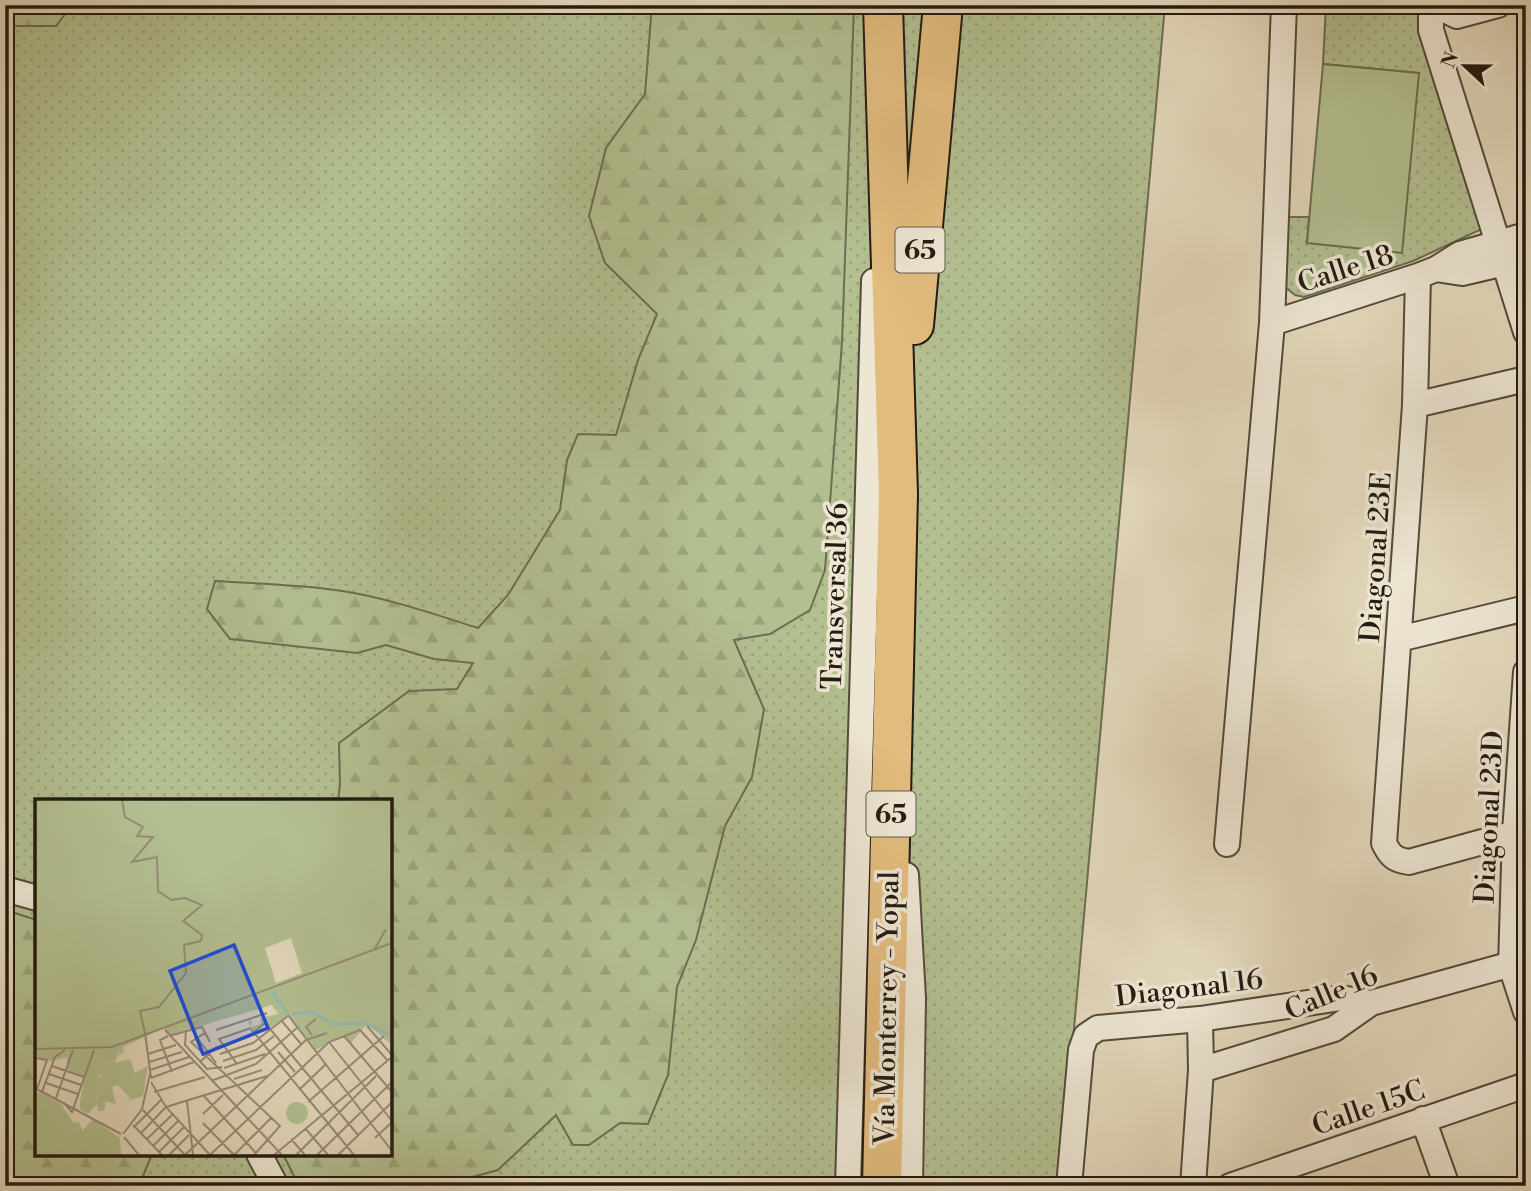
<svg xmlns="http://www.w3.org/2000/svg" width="1531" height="1191" font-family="'Libre Bodoni',serif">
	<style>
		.grass { fill: url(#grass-dots); stroke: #6c6d51; stroke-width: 2; fill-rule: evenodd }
		.forest { fill: url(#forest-firs); stroke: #6c6d51; stroke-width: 2 }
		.pitch { fill: #b3bf91; stroke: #6c6d51; stroke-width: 2 }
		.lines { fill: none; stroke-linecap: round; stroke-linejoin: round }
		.street-casing { stroke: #544a3c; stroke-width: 28 }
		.highway-casing { stroke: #241b11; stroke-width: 42 }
		.street { stroke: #ede6d3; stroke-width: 24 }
		.highway { stroke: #e2bc7e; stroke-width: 38 }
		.labels { text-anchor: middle; stroke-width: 7; stroke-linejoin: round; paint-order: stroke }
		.shield { fill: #ede6d3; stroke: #60584b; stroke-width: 2 }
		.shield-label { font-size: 26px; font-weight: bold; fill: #241b11 }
		.street-label { font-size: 28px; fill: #241b11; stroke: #ede6d3 }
		.inset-river { fill: none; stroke: #96bbab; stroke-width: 3.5 }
		.inset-road { fill: none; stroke: #978c78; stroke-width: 2 }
		.view { fill: #1d4ed8; fill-opacity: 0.15; stroke: #1d4ed8; stroke-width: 3.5 }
		.inset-edge { fill: none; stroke: #241b11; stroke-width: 3.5 }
	</style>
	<defs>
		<pattern id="grass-dots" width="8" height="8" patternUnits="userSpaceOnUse" patternTransform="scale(1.75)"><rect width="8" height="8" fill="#b3bf91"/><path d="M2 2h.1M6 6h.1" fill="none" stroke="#9aa47c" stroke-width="1.8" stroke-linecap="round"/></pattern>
		<pattern id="forest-firs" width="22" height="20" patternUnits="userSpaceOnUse" patternTransform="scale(1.75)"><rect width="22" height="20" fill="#b3bf91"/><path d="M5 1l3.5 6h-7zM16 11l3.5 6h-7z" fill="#9aa47c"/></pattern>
	</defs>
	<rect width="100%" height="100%" fill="#e3d8bc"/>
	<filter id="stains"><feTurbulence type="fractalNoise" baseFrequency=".00286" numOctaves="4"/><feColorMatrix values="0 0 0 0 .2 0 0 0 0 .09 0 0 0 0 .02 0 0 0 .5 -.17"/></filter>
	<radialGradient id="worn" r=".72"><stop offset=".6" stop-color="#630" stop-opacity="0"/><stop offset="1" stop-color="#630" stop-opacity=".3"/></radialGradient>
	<path class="grass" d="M 5,5 L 1165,5 L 1060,1186 L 5,1186 ZM 37,801 L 390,801 L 390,1154 L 37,1154 Z
		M 1326,5 L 1419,5 L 1484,228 L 1413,261 L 1304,297 L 1295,295 L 1283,285 L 1283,217 L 1309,217 L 1307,243 L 1419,73 L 1323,64 Z"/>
	<path class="forest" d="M 5,5 L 72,5 L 56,26 L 16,26 L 5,23 Z
		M 652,5 L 854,5 L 842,342 L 825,570 L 810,610 L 770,634 L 734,640 L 764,709 L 752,777 L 725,826 L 696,940 L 677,987 L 668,1075 L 648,1124 L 620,1123 L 589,1145 L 573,1145 L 556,1115 L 498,1170 L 439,1186 L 299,1186 L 283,1154 L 390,1154 L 390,801 L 338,801 L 340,785 L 339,743 L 409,691 L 457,689 L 473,663 L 434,659 L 386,645 L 357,653 L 230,639 L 207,609 L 215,581 C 261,584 309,585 354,593 C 396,601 437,615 478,628 L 508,595 L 560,510 L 567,460 L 578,434 L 616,435 L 638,360 L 657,314 L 605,263 L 589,216 L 606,148 L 645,94 Z
		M 5,910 L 37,920 L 37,1154 L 152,1154 L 141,1181 L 136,1186 L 5,1186 Z"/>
	<path class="pitch" d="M 1323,64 L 1419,73 L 1402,253 L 1307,243 Z"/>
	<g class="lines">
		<defs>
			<path id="street" d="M 1443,9 L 1434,12 L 1431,16 L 1431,30 L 1526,332
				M 1443,9 L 1457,16 L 1498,5
				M 1436,269 L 1462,273 L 1526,258
				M 1418,276 L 1415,405 L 1384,843 C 1390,856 1395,860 1409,862 L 1526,830
				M 1272,323 L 1418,276 L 1436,269 L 1460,254 L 1526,235
				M 1415,405 L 1526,379
				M 1399,639 L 1526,608
				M 1526,672 L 1515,833 L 1511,966 L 1526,1012
				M 1227,844 L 1272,323 L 1284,5
				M 906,875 L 913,999 L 910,1186
				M 5,889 L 37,898
				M 1201,1070 L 1334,1029 L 1371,1003 L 1526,960
				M 1423,1119 L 1447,1186
				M 259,1154 L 276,1186
				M 848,1186 L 874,281
				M 1069,1186 L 1081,1050 L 1086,1036 L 1098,1028 L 1200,1019 L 1341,998 L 1371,1003
				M 1193,1186 L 1201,1070 L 1200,1019
				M 1230,1186 L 1526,1085"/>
			<path id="highway" d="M 914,325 L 943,5
				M 882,1186 L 898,494 L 883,5"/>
		</defs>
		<use href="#street" class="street-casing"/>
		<use href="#highway" class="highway-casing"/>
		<use href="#street" class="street"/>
		<use href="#highway" class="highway"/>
	</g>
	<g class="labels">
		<g class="shield">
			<rect x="895.5" y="227.5" width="49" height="45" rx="5"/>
			<rect x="866.5" y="791.5" width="49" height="45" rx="5"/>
		</g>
		<g class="shield-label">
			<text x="920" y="259">65</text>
			<text x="891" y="823">65</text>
		</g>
		<g class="street-label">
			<text transform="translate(1345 268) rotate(-18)" y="10">Calle 18</text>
			<text transform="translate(1375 557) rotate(-86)" y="10">Diagonal 23E</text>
			<text transform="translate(834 596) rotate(-88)" y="10">Transversal 36</text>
			<text transform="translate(1488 817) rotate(-87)" y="10">Diagonal 23D</text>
			<text transform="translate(1189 987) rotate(-7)" y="10">Diagonal 16</text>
			<text transform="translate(1331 992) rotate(-23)" y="10">Calle 16</text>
			<text transform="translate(886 1008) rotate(-89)" y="10">Vía Monterrey - Yopal</text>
			<text transform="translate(1368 1107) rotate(-19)" y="10">Calle 15C</text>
		</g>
	</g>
	<g transform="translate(35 799)">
		<rect width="357" height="357" fill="#e3d8bc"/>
		<path d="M 0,1 L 357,1 L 357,246 L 332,225 L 316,244 L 309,236 L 281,251 L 253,216 L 236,228 L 231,223 L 220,232 L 212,222 L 216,221 L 217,228 L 226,225 L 225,219 L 243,215 L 237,206 L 135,236 L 129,229 L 88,248 L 89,253 L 83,257 L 85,250 L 77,264 L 68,260 L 72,274 L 63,277 L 67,287 L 60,301 L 51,295 L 45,303 L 50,278 L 32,271 L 32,258 L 18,262 L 0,259 ZM 256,139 L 267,174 L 241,184 L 230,149 ZM 58,320 L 85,339 L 86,356 L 57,356 L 46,333 Z" fill="#b3bf91" fill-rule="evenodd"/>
		<path d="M 36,1 L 67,5 L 85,1 L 89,18 L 106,27 L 101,36 L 116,36 L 92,63 L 98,75 L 108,78 L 99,65 L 120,59 L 118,71 L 128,100 L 165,107 L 146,124 L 166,140 L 147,151 L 138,147 L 127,150 L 116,135 L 109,133 L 115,128 L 98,127 L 104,141 L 114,140 L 104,164 L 111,166 L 109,156 L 124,161 L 140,149 L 148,154 L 150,173 L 144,179 L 118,172 L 85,181 L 55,157 L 52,141 L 52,154 L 27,138 L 14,120 L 22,110 L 15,88 L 8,86 L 10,74 L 29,75 L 25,80 L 33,92 L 38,91 L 33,75 L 37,66 L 29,60 L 32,56 L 24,37 L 29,34 L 40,45 L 51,47 L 54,18 L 51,16 L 37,29 L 38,19 L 45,15 ZM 157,1 L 187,1 L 187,10 L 196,9 L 197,27 L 205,39 L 203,57 L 232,51 L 202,63 L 218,70 L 232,57 L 261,11 L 250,1 L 357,1 L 356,74 L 341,80 L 333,77 L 317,95 L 318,99 L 331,97 L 337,106 L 341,99 L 344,108 L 357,108 L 357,121 L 335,121 L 316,108 L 315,116 L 304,121 L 298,117 L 261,127 L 242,121 L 236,127 L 250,140 L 232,148 L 221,128 L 202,123 L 204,138 L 213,143 L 209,151 L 199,150 L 184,136 L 189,130 L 179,122 L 181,114 L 171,110 L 172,83 L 183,82 L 190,63 L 187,56 L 158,21 L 151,18 L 138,23 L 129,19 L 136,4 L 145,10 ZM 0,146 L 21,165 L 27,156 L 21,156 L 23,151 L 30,149 L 36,168 L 37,158 L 48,161 L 49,155 L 84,182 L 56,198 L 68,213 L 63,223 L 68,233 L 60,224 L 59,206 L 47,201 L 34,207 L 33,218 L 16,224 L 25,244 L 4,241 L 0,233 ZM 152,167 L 160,182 L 172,186 L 173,171 L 178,187 L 197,189 L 201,183 L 216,180 L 232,179 L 237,184 L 184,203 L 153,206 L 140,191 ZM 85,249 L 80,264 L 95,260 L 100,274 L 113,267 L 108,297 L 92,302 L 95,299 L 83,286 L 77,288 L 81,305 L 71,302 L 69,312 L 63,312 L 62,305 L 53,315 L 45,310 L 45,303 L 51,295 L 61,301 L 67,287 L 62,279 L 72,274 L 68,260 L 77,264 ZM 5,293 L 26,305 L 39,324 L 44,323 L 57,356 L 0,356 L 0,294 Z" fill="#b3bf91"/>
		<path d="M251 314a11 11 0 1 1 22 0a11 11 0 1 1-22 0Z" fill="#b3bf91"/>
		<path class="inset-river" d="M 237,193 L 252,213M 257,215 L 278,213 L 297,225 L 330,224 L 357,237"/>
		<path class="inset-road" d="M 87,1 L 90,18 L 108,28 L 102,37 L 118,38 L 97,63 L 122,58 L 123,92 L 136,101 L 150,99 L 167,106 L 148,122 L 167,136 L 166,142 L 149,146 L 151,174 L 124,208 L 105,212 L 110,234M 339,151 L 351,130M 253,216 L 357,352M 246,221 L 266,245M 231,225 L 323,336M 332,227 L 357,256M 216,230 L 319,356M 130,231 L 247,356M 181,231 L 232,214M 151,232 L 150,246 L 172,270 L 187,268M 110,234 L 116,279M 170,234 L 156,243 L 245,327 L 219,356M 277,236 L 271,228 L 281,220M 133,237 L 125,241 L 137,273M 134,237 L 167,228 L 175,243M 161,237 L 181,264M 309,237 L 357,293M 294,243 L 357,322M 0,250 L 77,248 L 357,144M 243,253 L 260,273M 113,255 L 141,246M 185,255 L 218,244 L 254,216M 0,259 L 12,261 L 2,290M 188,262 L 221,251 L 239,237M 114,263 L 147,253M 165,263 L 180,249 L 213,238 L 230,224M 202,265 L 184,240 L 216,229M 17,267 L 49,278M 189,269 L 230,255M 115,271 L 154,258M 14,275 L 46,286M 116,279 L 159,263M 199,280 L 227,271M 176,282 L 221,265 L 263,228M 116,283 L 131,308 L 175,356M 11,284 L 43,295M 0,289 L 86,335M 264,291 L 291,265M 7,293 L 20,258 L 30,251M 119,293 L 170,278M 169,297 L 221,354M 21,299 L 38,251M 152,302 L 158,356M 273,303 L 349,237M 29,304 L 37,313 L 59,251M 108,311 L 150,356M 168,315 L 188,296M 168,324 L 199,356M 98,326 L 127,356M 100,327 L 126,301M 270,329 L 293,356M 106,334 L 131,308 L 232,277M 88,335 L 107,310 L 115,275M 89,338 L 104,356M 340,339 L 357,323M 112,340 L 138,315M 256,340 L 270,356M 118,347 L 143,322M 124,353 L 149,328M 134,356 L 154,336M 150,356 L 271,241 L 292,234M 175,356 L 294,243 L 325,231 L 353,262M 199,356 L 236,319M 239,356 L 357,258M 261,356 L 341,277M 282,356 L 357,283M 303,356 L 357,303"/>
		<path class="view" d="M 199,146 L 233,229 L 168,255 L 135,172 Z"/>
		<rect width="357" height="357" class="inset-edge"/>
	</g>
	<rect width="1531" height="1191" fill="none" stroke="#e3d8bc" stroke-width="28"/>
	<rect x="7" y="7" width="1517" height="1177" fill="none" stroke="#241b11" stroke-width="3.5"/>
	<rect x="14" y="14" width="1503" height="1163" fill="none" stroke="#241b11" stroke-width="2"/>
	<g transform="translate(1465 66) rotate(292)" stroke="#ede6d3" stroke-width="5" paint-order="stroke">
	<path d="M0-5L12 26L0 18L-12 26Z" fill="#241b11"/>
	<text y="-10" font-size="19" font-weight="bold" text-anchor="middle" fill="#241b11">N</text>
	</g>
	<rect width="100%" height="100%" filter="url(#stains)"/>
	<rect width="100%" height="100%" fill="url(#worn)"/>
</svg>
